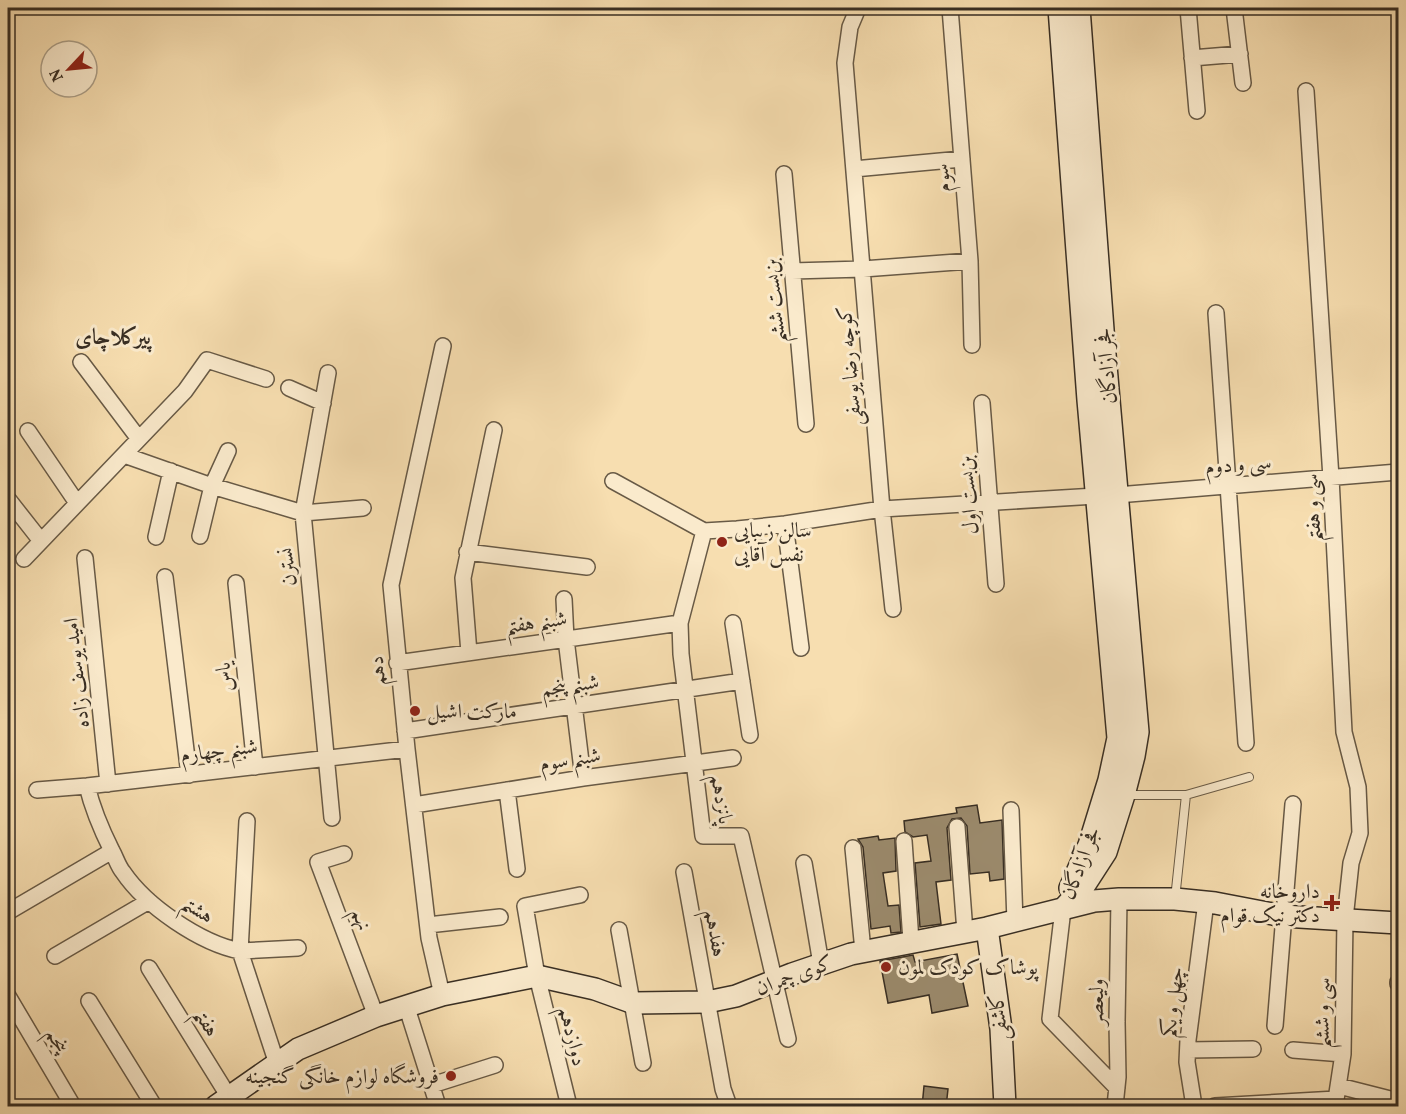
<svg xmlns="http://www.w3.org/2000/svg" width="1406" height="1114" font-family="Vollkorn,Amiri,serif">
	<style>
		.building { fill: #9b8a6c; stroke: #382e23; stroke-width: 1.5 }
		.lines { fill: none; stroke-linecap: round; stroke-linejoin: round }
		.lane-casing { stroke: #685a46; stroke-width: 10 }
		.street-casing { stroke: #685a46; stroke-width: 18 }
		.secondary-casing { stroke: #382e23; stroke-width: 24 }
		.lane { stroke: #faeacc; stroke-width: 8 }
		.street { stroke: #faeacc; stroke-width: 15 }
		.secondary { stroke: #faeacc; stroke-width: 21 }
		.poi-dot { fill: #8f2418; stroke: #faeacc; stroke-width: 2 }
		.labels { text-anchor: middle; stroke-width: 6; stroke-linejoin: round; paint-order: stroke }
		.street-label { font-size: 21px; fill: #382e23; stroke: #faeacc }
		.poi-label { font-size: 21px; fill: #382e23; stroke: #faeacc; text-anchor: start }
		.neighbourhood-label { font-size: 22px; font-weight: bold; fill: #382e23; stroke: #faeacc }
	</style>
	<rect width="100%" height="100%" fill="#f7deb0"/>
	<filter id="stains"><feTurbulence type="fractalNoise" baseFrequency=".00333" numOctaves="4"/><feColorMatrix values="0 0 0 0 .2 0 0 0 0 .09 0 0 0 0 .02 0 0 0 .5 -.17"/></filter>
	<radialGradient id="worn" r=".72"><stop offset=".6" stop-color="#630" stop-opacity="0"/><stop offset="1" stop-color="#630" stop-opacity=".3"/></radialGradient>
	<path class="building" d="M 977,805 L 980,823 L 1002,820 L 1004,879 L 990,881 L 989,872 L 970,874 L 967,826 L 961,818 L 952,819 L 947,828 L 951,880 L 936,882 L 941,924 L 920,927 L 915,863 L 931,861 L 927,835 L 913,837 L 905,832 L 904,821 L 957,813 L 956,808 Z
		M 878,836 L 879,840 L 895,838 L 896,871 L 883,873 L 888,906 L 899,905 L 901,932 L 891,933 L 890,926 L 871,929 L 863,847 L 858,839 Z
		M 957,954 L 968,1006 L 932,1013 L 929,995 L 888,1003 L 880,961 L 913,955 L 915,962 Z
		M 924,1086 L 948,1089 L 946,1107 L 922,1107 Z"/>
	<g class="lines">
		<defs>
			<path id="lane" d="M 1124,795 L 1186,795
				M 1175,899 L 1186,795 L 1249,777"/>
			<path id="street" d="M 858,8 L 850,27 L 845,63 L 882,509 L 1096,496
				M 950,8 L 970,261 L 972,345
				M 1188,8 L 1197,111
				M 1234,8 L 1243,83
				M 1192,58 L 1240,54
				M 1306,91 L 1331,478 L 1344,732 L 1358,787 L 1360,833 L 1351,863 L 1345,919 L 1343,1054 L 1335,1106
				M 854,169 L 962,159
				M 784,174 L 806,424
				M 792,271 L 863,269 L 970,261
				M 1216,313 L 1246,743
				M 81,362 L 139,439
				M 328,373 L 303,513 L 332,818
				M 289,388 L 323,403
				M 982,403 L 996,584
				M 28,431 L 77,503
				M 124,455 L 212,486 L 303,513 L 363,508
				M 613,481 L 704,531 L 737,529 L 785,524 L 882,509 L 893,609
				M 1117,495 L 1398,472
				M 8,499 L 41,541
				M 785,524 L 801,648
				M 704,531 L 680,623 L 681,654 L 703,836 L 741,836 L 788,1039
				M 200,536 L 212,486 L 228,451
				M 156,537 L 171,471
				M 467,552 L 587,567
				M 85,558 L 108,784
				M 24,559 L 185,391 L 207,360 L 266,379
				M 165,577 L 189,775
				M 236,583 L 255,767
				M 564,599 L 566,639 L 583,778
				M 733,623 L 750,735
				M 469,653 L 463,578 L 494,430
				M 397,663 L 680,623
				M 405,731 L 742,681
				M 87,786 C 93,811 101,829 112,851 C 116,858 118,866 123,872 C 146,906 200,943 240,951 L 277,1064
				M 37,790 L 87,786 L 407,749
				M 507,790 L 517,869
				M 414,805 L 583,778 L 733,758
				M 1011,810 L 1015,922
				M 247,821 L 240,951 L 298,948
				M 957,827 L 965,932
				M 904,841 L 911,941
				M 853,848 L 863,951
				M 344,854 L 318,862 L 376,1016
				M 804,863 L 821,964
				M 684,872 L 723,1089 L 729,1106
				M 1063,909 L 1050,1019 L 1117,1088
				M 8,912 L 112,851
				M 428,925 L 500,917
				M 619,930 L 643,1063
				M 55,956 L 149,901
				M 149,968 L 229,1097
				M 1398,984 L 1398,982
				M 442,995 L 429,938 L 407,749 L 391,585 L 443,346
				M 8,996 L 73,1106
				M 89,1001 L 154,1106
				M 406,1005 L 438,1106
				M 1275,1026 L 1293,804
				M 1188,1050 L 1253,1049
				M 1293,1050 L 1343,1054
				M 432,1085 L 495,1065
				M 1339,1086 L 1398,1101
				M 569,1106 L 537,976 L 525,906 L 580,895
				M 1115,1106 L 1118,1077 L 1117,1022 L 1119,899
				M 1194,1106 L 1187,1062 L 1188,1040 L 1206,902
				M 1215,1106 L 1336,1099"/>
			<path id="secondary" d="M 1059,8 L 1088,400 L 1118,738 L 1109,780 L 1089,845 L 1070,888
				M 1063,909 L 1084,886 L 1106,852 L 1124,795 L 1134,756 L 1138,732 L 1104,343 L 1079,8
				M 987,928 L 1001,1029 L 1005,1106
				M 216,1106 L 298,1049 L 376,1016 L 442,995 L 537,976 L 595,989 L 634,1003 L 707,1002 L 736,996 L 792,974 L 851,954 L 987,928 L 1094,901 L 1119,899 L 1175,899 L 1215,903 L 1283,916 L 1398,923"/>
		</defs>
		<use href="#lane" class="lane-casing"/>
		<use href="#street" class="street-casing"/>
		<use href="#secondary" class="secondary-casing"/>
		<use href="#lane" class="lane"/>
		<use href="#street" class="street"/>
		<use href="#secondary" class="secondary"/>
	</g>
	<g class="poi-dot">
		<circle cx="722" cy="542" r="6"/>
		<circle cx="415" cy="711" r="6"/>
		<path d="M1329 894h6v6h6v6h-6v6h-6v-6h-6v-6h6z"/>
		<circle cx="886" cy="967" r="6"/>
		<circle cx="451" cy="1076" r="6"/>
	</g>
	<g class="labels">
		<g class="street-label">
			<text transform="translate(942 178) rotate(-95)" y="7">سوم</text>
			<text transform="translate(774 301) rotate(-95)" y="7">بن‌بست ششم</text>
			<text transform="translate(849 366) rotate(-95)" y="7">کوچه رضا یوسفی</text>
			<text transform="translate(1106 366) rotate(-95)" y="7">فجر آزادگان</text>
			<text transform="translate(1238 464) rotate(-5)" y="7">سی و دوم</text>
			<text transform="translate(968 495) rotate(-94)" y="7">بن‌بست اول</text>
			<text transform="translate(1312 508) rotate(-93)" y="7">سی و هفتم</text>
			<text transform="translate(287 567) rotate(-96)" y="7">نسترن</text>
			<text transform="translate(536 622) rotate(-8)" y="7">شبنم هفتم</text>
			<text transform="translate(377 671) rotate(-96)" y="7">دهم</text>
			<text transform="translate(76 673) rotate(-96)" y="7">امید یوسف زاده</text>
			<text transform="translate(224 677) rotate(-96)" y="7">یاس</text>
			<text transform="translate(570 685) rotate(-8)" y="7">شبنم پنجم</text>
			<text transform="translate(219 750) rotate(-7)" y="7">شبنم چهارم</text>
			<text transform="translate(570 759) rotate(-9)" y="7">شبنم سوم</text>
			<text transform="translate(722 799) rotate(80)" y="7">پانزدهم</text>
			<text transform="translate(1080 863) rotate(-69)" y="7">فجر آزادگان</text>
			<text transform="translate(198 909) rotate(33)" y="7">هشتم</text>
			<text transform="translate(362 919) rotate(69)" y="7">نهم</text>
			<text transform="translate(716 933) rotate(80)" y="7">هفدهم</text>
			<text transform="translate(794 975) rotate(-20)" y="7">کوی چمران</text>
			<text transform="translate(1096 1002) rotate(-89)" y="7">ولیعصر</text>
			<text transform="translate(1172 1002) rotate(-83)" y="7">چهل و یکم</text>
			<text transform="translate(1322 1013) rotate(-89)" y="7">سی و ششم</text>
			<text transform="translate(998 1017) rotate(-96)" y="7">کاشفی</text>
			<text transform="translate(207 1022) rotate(58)" y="7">هفتم</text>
			<text transform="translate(573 1036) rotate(76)" y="7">دوازدهم</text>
			<text transform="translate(58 1040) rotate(59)" y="7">پنجم</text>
		</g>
		<g class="poi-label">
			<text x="734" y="537">سالن زیبایی<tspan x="734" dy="24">نفس آقایی</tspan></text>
			<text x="427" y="718">مارکت اشیل</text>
			<text x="1320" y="898" text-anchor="end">داروخانه<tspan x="1320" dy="24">دکتر نیک قوام</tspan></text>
			<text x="898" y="974">پوشاک کودک لمون</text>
			<text x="439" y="1083" text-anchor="end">فروشگاه لوازم خانگی گنجینه</text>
		</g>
		<g class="neighbourhood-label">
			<text x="113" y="344">پیرکلاچای</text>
		</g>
	</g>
	<rect width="1406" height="1114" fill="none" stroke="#f7deb0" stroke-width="30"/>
	<rect x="9" y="9" width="1388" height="1096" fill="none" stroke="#382e23" stroke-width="3"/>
	<rect x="15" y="15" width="1376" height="1084" fill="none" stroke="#382e23" stroke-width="1.5"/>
	<g transform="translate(69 69) rotate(244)"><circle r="28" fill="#faeacc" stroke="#ac9f88" stroke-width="1.5"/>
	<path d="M0-4.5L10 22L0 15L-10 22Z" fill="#8f2418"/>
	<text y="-9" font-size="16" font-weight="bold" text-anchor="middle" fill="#382e23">N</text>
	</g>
	<rect width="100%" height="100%" filter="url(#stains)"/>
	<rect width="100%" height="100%" fill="url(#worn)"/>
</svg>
